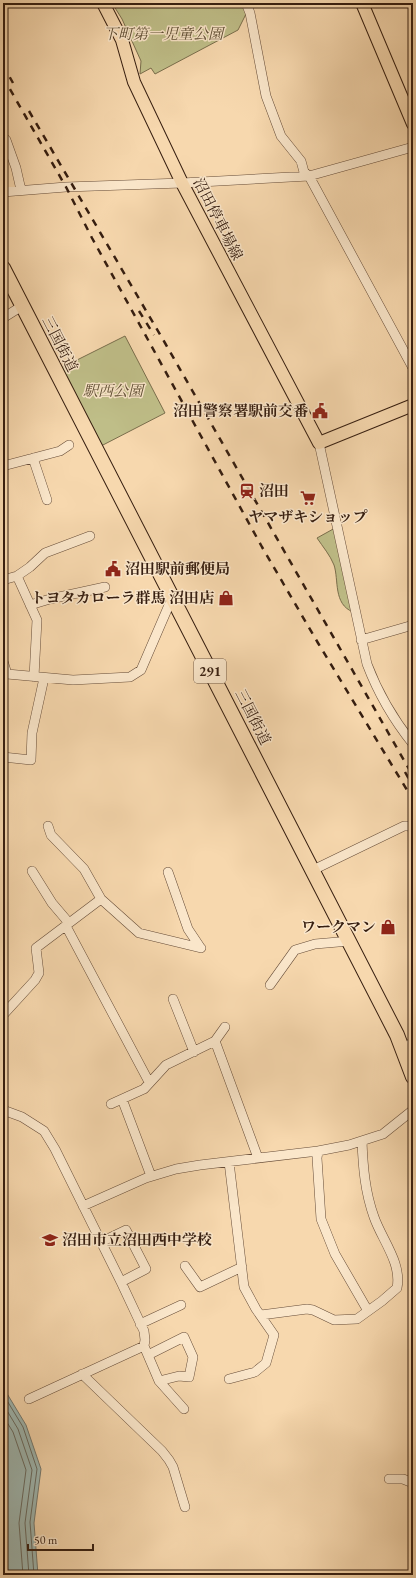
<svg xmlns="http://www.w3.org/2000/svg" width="416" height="1578" font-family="'EB Garamond','Noto Serif JP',serif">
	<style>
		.green { fill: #bfbe88; stroke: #7a6e4c }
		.water { fill: #9fb8b2; stroke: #757a71 }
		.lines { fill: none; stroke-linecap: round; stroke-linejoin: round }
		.shore { stroke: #6a6b61; stroke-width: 1 }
		.minor-casing { stroke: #664c38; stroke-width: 10 }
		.major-casing { stroke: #361e10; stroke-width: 14 }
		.highway-casing { stroke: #361e10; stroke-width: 16 }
		.minor { stroke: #fae6ca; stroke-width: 9 }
		.major { stroke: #f7d8ae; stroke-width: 12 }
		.highway { stroke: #f7d8ae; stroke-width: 14 }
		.rail { stroke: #361e10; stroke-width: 2.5; stroke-dasharray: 7 7; stroke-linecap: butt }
		.labels { text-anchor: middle; stroke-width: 3; stroke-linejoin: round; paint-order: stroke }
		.shield { fill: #fae6ca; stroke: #715a48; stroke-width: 1 }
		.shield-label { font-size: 14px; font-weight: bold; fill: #361e10 }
		.park-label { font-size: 15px; font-style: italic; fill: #5f4e34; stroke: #fae6ca }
		.street-label { font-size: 15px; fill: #361e10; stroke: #fae6ca }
		.poi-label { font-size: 15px; font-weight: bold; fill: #361e10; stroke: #fae6ca; text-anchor: end }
	</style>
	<rect width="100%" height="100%" fill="#f7d8ae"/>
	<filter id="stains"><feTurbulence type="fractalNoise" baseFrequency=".005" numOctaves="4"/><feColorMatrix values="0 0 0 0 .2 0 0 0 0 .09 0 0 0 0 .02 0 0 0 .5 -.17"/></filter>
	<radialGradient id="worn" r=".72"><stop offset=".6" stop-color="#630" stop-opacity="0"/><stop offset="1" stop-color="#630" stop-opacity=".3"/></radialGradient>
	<path class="green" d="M 112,3 L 243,3 L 246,14 L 238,30 L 155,74 L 151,68 L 140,74 L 141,61 L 122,19 Z
		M 125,336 L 165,413 L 101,446 L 61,368 Z
		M 335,528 L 353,612 C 333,604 339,580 334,565 C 330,555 323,547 317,538 Z"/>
	<path class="water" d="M 3,1387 L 26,1425 L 41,1469 L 34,1523 L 38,1575 L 3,1575 Z"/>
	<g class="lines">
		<path class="shore" d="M 3,1394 L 23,1427 L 37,1469 L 30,1522 L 34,1575
			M 3,1404 L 18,1429 L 32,1470 L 25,1523 L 29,1575
			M 3,1416 L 13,1432 L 26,1470 L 19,1523 L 23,1575"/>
		<defs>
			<path id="minor" d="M 246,3 L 250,13 L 266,96 L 281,136 L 301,161 L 304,172 L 309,176 L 413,368
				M 3,137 L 6,140 L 16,168 L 21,190
				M 3,192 L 66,187 L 182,183 L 309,176 L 413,147
				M 3,318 L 22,306
				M 319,443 L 367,664 C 378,693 393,719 413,744
				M 33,458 L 47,500
				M 3,466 L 60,451 L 69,445
				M 17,576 L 37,620 L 34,677
				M 3,580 L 17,576 L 30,567 L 45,553 L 90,536
				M 30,605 L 50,599 L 105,587
				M 361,640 L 413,625
				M 3,661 L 7,674 L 73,680 L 130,677 L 141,670 L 169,605 L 173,600
				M 3,757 L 31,760 L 32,733 L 44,678
				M 48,826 L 51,835 L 84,869 L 101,899
				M 313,870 L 404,826 L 409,826 L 413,829
				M 32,871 L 52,903 L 69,923
				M 168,872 L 188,929 L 200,947
				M 66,926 L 149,1082
				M 270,985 L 295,950 L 315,944 L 350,941
				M 173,999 L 194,1052
				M 3,1015 L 35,980 L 39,973 L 36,948 L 101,899 L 139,933 L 201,948
				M 215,1041 L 258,1158
				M 405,1053 L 413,1040
				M 122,1099 L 151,1176
				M 111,1104 L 144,1089 L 166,1065 L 215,1041 L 225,1027
				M 3,1110 L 22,1117 L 44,1131 L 55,1149 L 121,1282 L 144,1331 L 145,1340 L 144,1346 L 159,1381 L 184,1409
				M 318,1151 L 317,1158 L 321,1219 L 335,1254 L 368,1311
				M 83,1206 L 146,1178 L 176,1169 L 200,1165 L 318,1151 L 349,1145 L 383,1134 L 413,1110
				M 101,1242 L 126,1230 L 146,1269 L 121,1282
				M 185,1266 L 200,1287 L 242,1267
				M 261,1315 L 307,1309 L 313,1310 L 334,1320 L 357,1319 L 382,1301 L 397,1288 C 402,1263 382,1240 374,1217 C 365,1192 363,1167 362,1141
				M 140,1324 L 181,1305
				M 148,1355 L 184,1337 L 193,1357 L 189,1377 L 179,1376 L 159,1381
				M 82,1374 L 162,1451 L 169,1460 L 173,1467 L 185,1507
				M 229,1379 L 255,1372 L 266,1363 L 274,1335 L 256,1309 L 244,1287 L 229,1162
				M 29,1399 L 144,1346
				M 389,1479 L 403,1479 L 413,1483"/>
			<path id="major" d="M 103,3 L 122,40 L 134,82 L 182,183 L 319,443 L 413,405
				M 362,3 L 413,124"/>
			<path id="highway" d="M 3,268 L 397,1035 L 413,1077"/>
		</defs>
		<use href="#minor" class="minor-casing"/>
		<use href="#major" class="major-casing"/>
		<use href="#highway" class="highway-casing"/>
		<use href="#minor" class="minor"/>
		<use href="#major" class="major"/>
		<use href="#highway" class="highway"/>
		<path class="rail" d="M 3,65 L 13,83
			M 3,77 L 66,187 L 92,238 L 262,547 L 318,643 L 413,800
			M 29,111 L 165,343 L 413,776
			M 139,311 L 154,335
			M 405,772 L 413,786"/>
	</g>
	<defs>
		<symbol id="civic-bare" viewBox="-9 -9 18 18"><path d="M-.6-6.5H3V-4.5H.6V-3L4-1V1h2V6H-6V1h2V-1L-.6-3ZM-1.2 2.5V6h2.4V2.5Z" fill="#8f2418" stroke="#fae6ca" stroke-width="2.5" paint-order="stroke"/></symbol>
		<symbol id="station-bare" viewBox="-9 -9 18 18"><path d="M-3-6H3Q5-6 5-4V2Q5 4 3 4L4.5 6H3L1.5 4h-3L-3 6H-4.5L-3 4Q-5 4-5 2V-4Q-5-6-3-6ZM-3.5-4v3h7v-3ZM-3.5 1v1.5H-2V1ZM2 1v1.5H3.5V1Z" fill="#8f2418" stroke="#fae6ca" stroke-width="2.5" paint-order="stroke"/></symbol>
		<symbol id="supermarket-bare" viewBox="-9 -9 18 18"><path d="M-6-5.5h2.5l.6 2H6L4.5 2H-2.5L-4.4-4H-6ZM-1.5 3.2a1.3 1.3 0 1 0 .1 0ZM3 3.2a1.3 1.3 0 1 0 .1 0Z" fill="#8f2418" stroke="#fae6ca" stroke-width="2.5" paint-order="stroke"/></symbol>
		<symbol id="shop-bare" viewBox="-9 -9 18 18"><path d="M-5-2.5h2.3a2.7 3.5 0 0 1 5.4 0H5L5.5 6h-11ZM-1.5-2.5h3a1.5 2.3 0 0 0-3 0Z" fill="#8f2418" stroke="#fae6ca" stroke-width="2.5" paint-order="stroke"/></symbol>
		<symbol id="school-bare" viewBox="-9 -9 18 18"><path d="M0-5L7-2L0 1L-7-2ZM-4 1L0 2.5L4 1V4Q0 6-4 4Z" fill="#8f2418" stroke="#fae6ca" stroke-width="2.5" paint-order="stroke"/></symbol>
	</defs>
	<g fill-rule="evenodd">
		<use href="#civic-bare" x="309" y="400" width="22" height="22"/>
		<use href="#station-bare" x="236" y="480" width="22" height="22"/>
		<use href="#supermarket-bare" x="297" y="487" width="22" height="22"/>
		<use href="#civic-bare" x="102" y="558" width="22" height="22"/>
		<use href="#shop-bare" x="215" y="587" width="22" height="22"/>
		<use href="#shop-bare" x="377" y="916" width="22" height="22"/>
		<use href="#school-bare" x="39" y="1229" width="22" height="22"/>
	</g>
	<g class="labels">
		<rect class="shield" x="194" y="659" width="32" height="24" rx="3"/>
		<g class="shield-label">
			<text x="210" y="676">291</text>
		</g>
		<g class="park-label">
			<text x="163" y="39">下町第一児童公園</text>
			<text x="113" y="396">駅西公園</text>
		</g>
		<g class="street-label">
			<text transform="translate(218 219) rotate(63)" y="5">沼田停車場線</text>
			<text transform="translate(60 344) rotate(63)" y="5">三国街道</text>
			<text transform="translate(253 717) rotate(63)" y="5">三国街道</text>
		</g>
		<g class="poi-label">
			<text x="308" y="416">沼田警察署駅前交番</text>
			<text x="259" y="496" text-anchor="start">沼田</text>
			<text x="308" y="522" text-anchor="middle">ヤマザキショップ</text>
			<text x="125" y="574" text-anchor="start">沼田駅前郵便局</text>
			<text x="214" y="603">トヨタカローラ群馬 沼田店</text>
			<text x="376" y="932">ワークマン</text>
			<text x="62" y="1245" text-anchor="start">沼田市立沼田西中学校</text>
		</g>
	</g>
	<rect width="416" height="1578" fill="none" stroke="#f7d8ae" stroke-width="16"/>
	<rect x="4" y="4" width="408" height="1570" fill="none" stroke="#361e10" stroke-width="2"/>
	<rect x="8" y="8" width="400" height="1562" fill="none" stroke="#361e10"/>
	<path d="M28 1544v6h65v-6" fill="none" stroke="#361e10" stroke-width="2"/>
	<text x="34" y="1544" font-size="12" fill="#361e10" stroke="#fae6ca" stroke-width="3" paint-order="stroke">50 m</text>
	<rect width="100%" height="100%" filter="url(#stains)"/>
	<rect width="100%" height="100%" fill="url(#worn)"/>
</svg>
